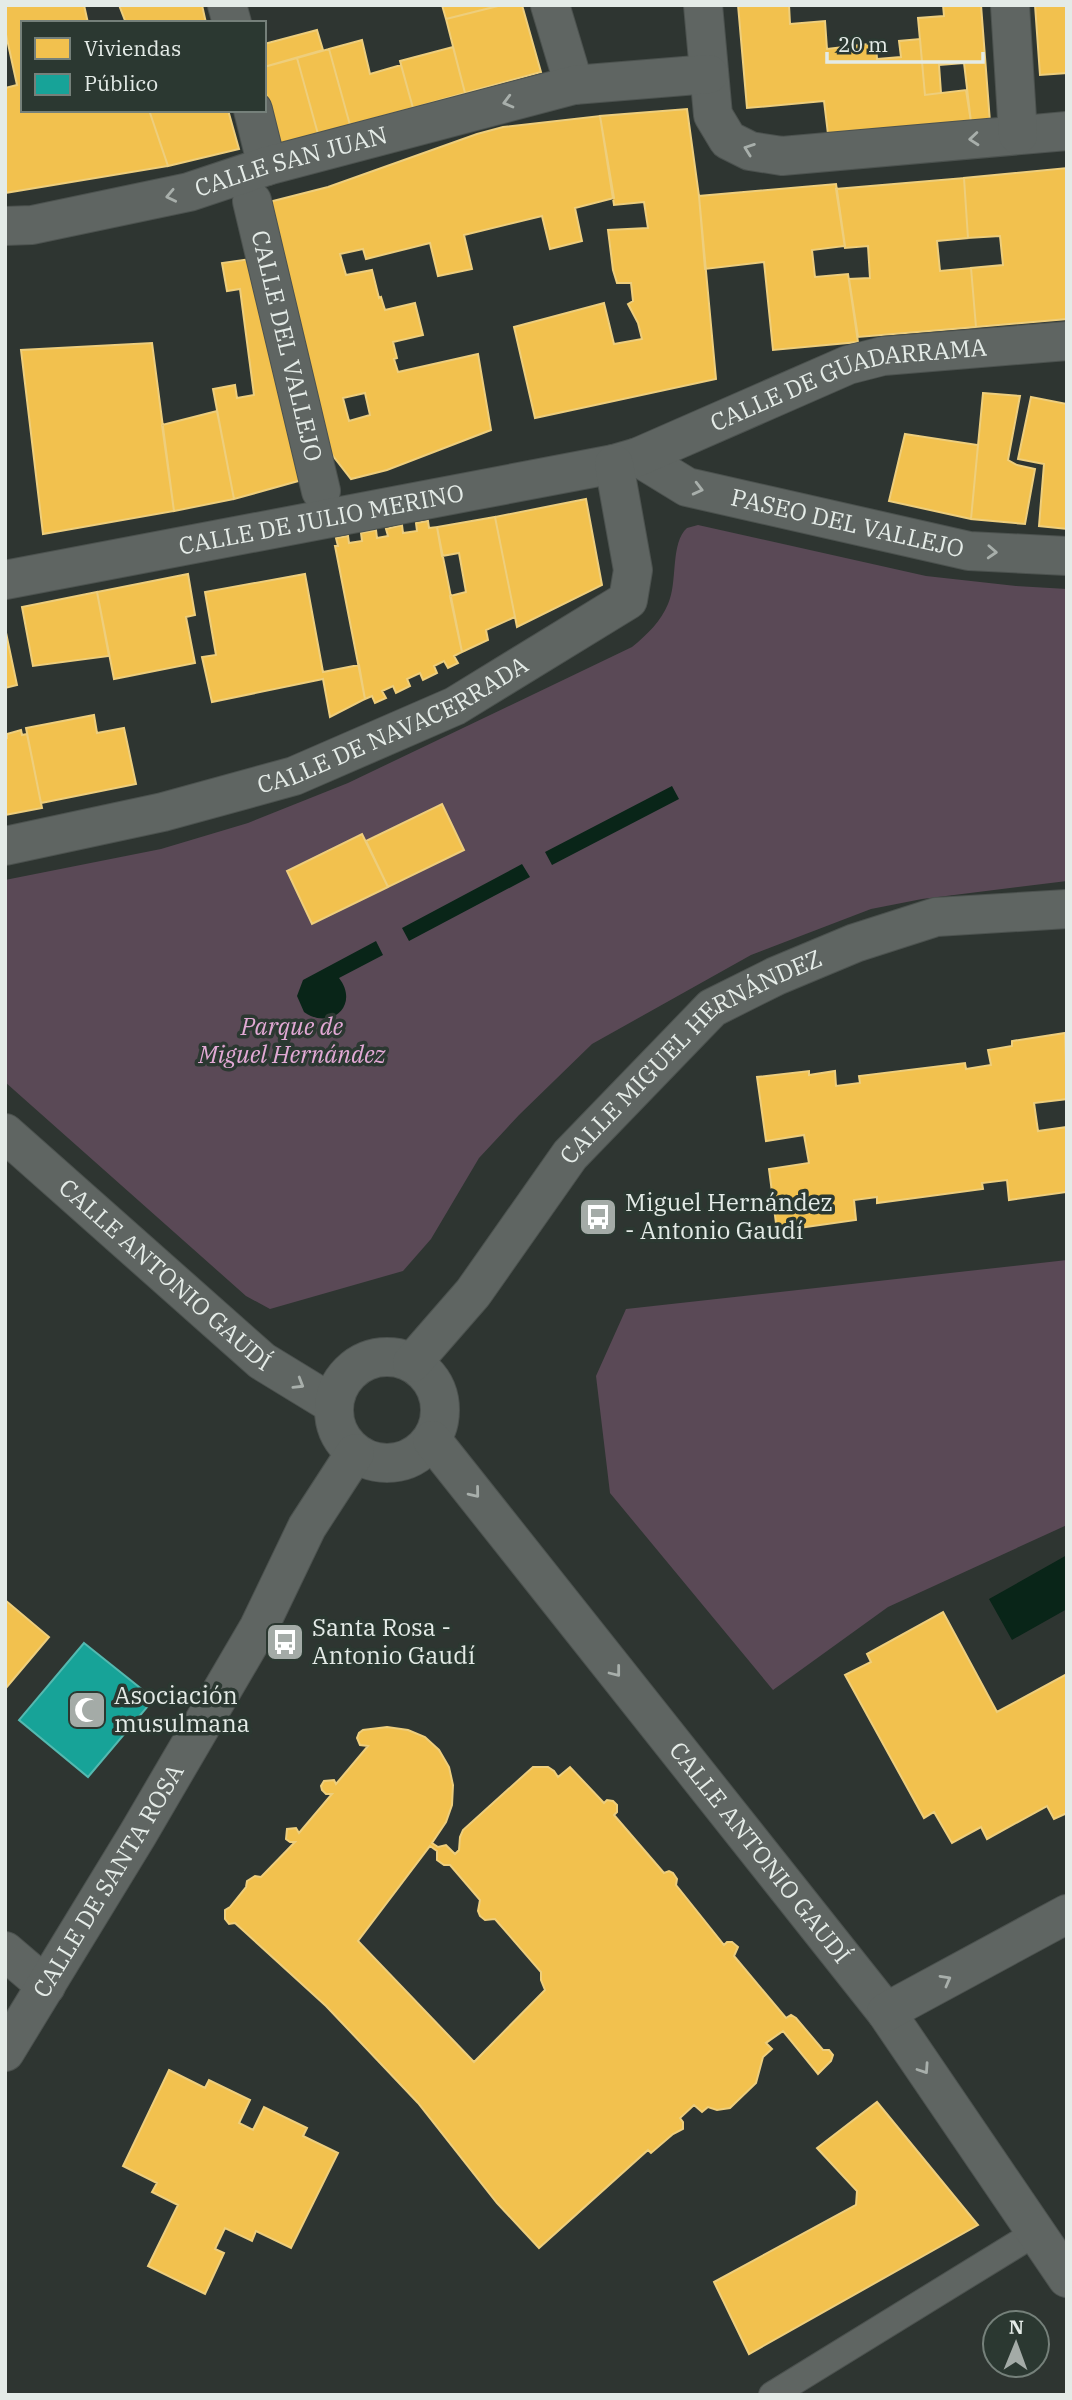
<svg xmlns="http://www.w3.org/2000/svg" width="1072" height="2400" font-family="'IBM Plex Serif',serif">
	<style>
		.green { fill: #5a4956 }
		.water { fill: #092518 }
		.homes { fill: #f2c14e; stroke: #eece7c; stroke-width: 2; fill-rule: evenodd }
		.public { fill: #17a398; stroke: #54b9b0; stroke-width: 2 }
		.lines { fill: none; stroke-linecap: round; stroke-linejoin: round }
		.lane-casing { stroke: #4c524f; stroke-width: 28 }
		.street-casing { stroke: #4c524f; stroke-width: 40 }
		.lane { stroke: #5f6562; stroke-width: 26 }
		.street { stroke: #5f6562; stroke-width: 38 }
		.oneway { stroke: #a8afab }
		.labels { text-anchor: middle; stroke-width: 7; stroke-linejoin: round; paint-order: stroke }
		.street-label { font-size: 24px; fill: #e4ebe7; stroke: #2b3831 }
		.park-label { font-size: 24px; font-style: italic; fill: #e2a9d5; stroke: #2b3831 }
		.poi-label { font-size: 24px; fill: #e4ebe7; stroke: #2b3831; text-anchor: start }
	</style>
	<rect width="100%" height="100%" fill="#2e3531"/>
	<path class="green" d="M 698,525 L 926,576 L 1016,586 L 1067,589 L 1067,881 L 922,899 L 871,909 L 751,955 L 592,1044 L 519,1115 L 479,1158 L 431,1239 L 403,1271 L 270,1309 L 246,1296 L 5,1082 L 5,880 L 161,849 L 248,823 L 348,783 L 632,647 C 647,635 661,621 668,604 C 678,583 670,543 687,528 Z
		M 1067,1260 L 1067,1525 L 888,1607 L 773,1690 L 610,1493 L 596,1376 L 626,1309 Z"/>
	<path class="water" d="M 672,786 L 679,799 L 552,865 L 545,852 Z
		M 522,864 L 530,877 L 409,941 L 402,928 Z
		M 376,941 L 383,955 L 339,978 C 360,1005 331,1031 304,1012 L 297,996 L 303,980 Z
		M 1067,1555 L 1067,1609 L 1012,1640 L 989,1599 Z"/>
	<path class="homes" d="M 5,5 L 84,5 L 88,23 L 23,23 L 23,110 L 149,110 L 168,166 L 5,193 L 5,88 L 17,85 L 5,30 Z
		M 119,5 L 202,5 L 206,23 L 126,23 Z
		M 442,5 L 502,5 L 446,19 Z
		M 502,5 L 522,5 L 541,72 L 465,93 L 446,19 Z
		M 738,5 L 789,5 L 790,24 L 825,21 L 827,49 L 876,43 L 877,59 L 901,57 L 899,41 L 920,39 L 925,95 L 966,90 L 971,122 L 828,134 L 824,101 L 747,108 Z
		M 943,5 L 981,5 L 990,122 L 971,122 L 964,63 L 939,65 L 941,93 L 925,95 L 918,18 L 944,16 Z
		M 1035,5 L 1067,5 L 1067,73 L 1040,75 Z
		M 317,30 L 323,50 L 264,67 L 264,44 Z
		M 362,40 L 370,74 L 401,65 L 413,108 L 350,125 L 329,49 Z
		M 453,47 L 465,93 L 413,108 L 400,61 Z
		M 329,49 L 350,125 L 318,134 L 297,58 Z
		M 297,58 L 318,134 L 279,146 L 264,85 L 264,67 Z
		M 687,109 L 699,196 L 716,379 L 535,418 L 514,327 L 604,303 L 614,344 L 642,339 L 638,323 L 628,304 L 633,301 L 631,283 L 617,283 L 613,270 L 608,230 L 648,228 L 644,202 L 614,205 L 600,116 Z
		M 149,110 L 228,110 L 239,149 L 168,166 Z
		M 600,116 L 614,198 L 575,208 L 582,241 L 550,249 L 542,216 L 464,235 L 472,269 L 438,276 L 430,243 L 366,259 L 363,249 L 340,254 L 346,275 L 372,270 L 379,298 L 381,297 L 385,310 L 415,303 L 423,335 L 393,342 L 397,358 L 394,359 L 398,372 L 478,354 L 491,430 L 387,470 L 351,479 L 330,452 L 269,202 L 328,187 L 477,134 L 503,127 ZM 365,393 L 370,415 L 349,421 L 343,398 Z
		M 1067,168 L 1067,319 L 976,327 L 971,268 L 1003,265 L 1000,236 L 968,238 L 964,178 Z
		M 964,178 L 968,238 L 937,241 L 940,271 L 971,268 L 976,327 L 858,337 L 849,279 L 870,278 L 868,246 L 845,248 L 836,189 Z
		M 836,184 L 845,246 L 812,250 L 815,277 L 848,274 L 858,342 L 773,350 L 764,262 L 705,269 L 699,196 Z
		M 258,258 L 302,480 L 234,499 L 213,389 L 235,385 L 237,398 L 254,395 L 240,289 L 227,291 L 222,263 Z
		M 152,343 L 174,511 L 43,534 L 21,350 Z
		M 983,393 L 1020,396 L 1008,460 L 1017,465 L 1035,469 L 1025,524 L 971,519 Z
		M 1031,397 L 1067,404 L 1067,529 L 1039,526 L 1044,464 L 1018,459 Z
		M 217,411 L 234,499 L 174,511 L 162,425 Z
		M 905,434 L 978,445 L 971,519 L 889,501 Z
		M 586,499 L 602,585 L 517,627 L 495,517 Z
		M 495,517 L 515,617 L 486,630 L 488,640 L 462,652 L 450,596 L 466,592 L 459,553 L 442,556 L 437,527 Z
		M 428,521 L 429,528 L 437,527 L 462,652 L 454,656 L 458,663 L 448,668 L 444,661 L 434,666 L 437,673 L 423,680 L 420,673 L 407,679 L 410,686 L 396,693 L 393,686 L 382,691 L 386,698 L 375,703 L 372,696 L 365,699 L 335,546 L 338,546 L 336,538 L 348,536 L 349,543 L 362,541 L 361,533 L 376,530 L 377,538 L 388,536 L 386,529 L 402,525 L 403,533 L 417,531 L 416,523 Z
		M 188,574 L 195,615 L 186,617 L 195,663 L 114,679 L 97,592 Z
		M 305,574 L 323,672 L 359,665 L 365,699 L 330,717 L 323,679 L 212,702 L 202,657 L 216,655 L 205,592 Z
		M 97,592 L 109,656 L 33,666 L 22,607 Z
		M 5,628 L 17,685 L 5,688 Z
		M 94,715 L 97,733 L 124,728 L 136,784 L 41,803 L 26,728 Z
		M 21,730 L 22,735 L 27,734 L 42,808 L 5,815 L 5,738 L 7,738 L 7,734 Z
		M 442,804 L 464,850 L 388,887 L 366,841 Z
		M 362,834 L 388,887 L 312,924 L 287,871 Z
		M 1065,1033 L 1067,1099 L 1034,1103 L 1038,1131 L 1067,1127 L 1067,1192 L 1009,1200 L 1007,1180 L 982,1183 L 983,1189 L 877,1203 L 877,1197 L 854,1200 L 856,1220 L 777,1231 L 769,1169 L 809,1163 L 804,1135 L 766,1141 L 757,1077 L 809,1071 L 809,1075 L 835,1071 L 836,1086 L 860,1083 L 859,1076 L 965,1063 L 966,1069 L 991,1065 L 988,1050 L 1012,1046 L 1012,1041 Z
		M 5,1600 L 49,1637 L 6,1688 L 5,1687 Z
		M 943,1612 L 997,1712 L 1067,1674 L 1067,1813 L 1054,1819 L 1047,1806 L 987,1839 L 981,1827 L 952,1843 L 934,1812 L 924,1818 L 845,1675 L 871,1662 L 867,1654 Z
		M 387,1727 L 408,1730 L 425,1737 L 439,1750 L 449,1767 L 453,1785 L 452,1805 L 446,1822 L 432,1843 L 438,1847 L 446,1845 L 455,1854 L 459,1850 L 460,1837 L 463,1830 L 533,1767 L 548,1767 L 554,1771 L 558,1777 L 570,1767 L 604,1803 L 607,1800 L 613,1801 L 617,1805 L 617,1812 L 614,1815 L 664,1873 L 669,1871 L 673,1873 L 677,1879 L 676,1885 L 724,1945 L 727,1942 L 732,1942 L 738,1947 L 734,1956 L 786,2018 L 791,2015 L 796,2018 L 823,2050 L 829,2050 L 833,2055 L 831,2061 L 818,2074 L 783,2031 L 766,2043 L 772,2049 L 763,2057 L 756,2083 L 730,2108 L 717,2110 L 708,2107 L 702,2112 L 694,2105 L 680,2118 L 683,2122 L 683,2129 L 673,2134 L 651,2153 L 648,2150 L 539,2248 L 497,2203 L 418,2103 L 326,2006 L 235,1923 L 229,1924 L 225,1919 L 225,1910 L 230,1907 L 246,1887 L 247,1881 L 255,1876 L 261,1877 L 295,1842 L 290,1842 L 286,1839 L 287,1829 L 296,1828 L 299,1833 L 332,1794 L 326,1794 L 322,1790 L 321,1786 L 324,1781 L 334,1780 L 336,1784 L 368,1746 L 360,1745 L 357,1738 L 359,1733 L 363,1730 ZM 430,1846 L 437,1851 L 437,1860 L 444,1865 L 450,1865 L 480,1900 L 478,1911 L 480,1916 L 485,1920 L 495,1919 L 541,1972 L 541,1980 L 545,1990 L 474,2062 L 358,1941 Z
		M 169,2070 L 205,2088 L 209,2080 L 250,2100 L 239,2123 L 253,2130 L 264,2107 L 307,2128 L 303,2136 L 338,2153 L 291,2248 L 256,2231 L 252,2241 L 225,2228 L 215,2249 L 224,2253 L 205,2294 L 148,2266 L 178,2205 L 152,2192 L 157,2183 L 123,2166 Z
		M 877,2102 L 978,2225 L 749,2354 L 714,2282 L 856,2205 L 857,2191 L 817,2148 Z"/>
	<path class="public" d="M 84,1643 L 154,1699 L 88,1777 L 19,1720 Z"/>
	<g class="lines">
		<defs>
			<path id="lane" d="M 772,2395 L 1035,2233"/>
			<g id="street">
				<path d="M 227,5 L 232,23"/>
				<path d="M 550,5 L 574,85"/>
				<path d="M 703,5 L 713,115 L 728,140 L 750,151 L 782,156 L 1067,131"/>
				<path d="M 1010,5 L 1018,135"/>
				<path d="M 253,110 L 267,166"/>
				<path id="s1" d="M 252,201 L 321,491"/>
				<path id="s2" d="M 5,226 L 32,225 L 189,192 L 267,166 L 574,85 L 709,74"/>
				<path id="s3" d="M 638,457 L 687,487 L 969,551 L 1067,556"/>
				<path id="s4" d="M 5,580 L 614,464 L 638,457 L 848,365 L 883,356 L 1067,341"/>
				<path id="s5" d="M 5,846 L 163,812 L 294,776 L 455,706 L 628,600 L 633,570 L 614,464"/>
				<path id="s6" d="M 5,1133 L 262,1361 L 334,1405"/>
				<circle cx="387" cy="1410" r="53"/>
				<path id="s7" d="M 412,1363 L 473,1293 L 570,1155 L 712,1008 L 776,976 L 855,943 L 936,917 L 1067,909"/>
				<path id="s8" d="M 432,1440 L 886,2012 L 1067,2278"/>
				<path d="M 5,1951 L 46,1986"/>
				<path d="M 886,2012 L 1067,1914"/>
				<path id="s9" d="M 5,2052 L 138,1834 L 259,1627 L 307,1527 L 355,1453"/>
			</g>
		</defs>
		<use href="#lane" class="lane-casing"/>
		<use href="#street" class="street-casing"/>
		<use href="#lane" class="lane"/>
		<use href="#street" class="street"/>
	</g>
	<defs><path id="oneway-chevron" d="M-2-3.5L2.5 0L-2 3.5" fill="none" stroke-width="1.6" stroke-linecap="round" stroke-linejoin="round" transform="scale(1.75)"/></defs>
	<g class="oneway">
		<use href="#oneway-chevron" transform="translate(508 102) rotate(165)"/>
		<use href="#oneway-chevron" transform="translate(974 139) rotate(175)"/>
		<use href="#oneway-chevron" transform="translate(749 149) rotate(-160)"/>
		<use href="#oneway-chevron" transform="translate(171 196) rotate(168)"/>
		<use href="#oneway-chevron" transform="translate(698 489) rotate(14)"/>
		<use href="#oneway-chevron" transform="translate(992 552) rotate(3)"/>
		<use href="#oneway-chevron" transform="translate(299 1384) rotate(31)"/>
		<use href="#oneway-chevron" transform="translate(475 1493) rotate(51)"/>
		<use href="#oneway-chevron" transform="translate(616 1672) rotate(52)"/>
		<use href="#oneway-chevron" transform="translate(946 1980) rotate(-29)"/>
		<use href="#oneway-chevron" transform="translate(924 2069) rotate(56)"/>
	</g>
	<defs>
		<symbol id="bus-square" viewBox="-11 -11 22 22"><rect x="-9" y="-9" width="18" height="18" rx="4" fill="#a4aba7" stroke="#2b3831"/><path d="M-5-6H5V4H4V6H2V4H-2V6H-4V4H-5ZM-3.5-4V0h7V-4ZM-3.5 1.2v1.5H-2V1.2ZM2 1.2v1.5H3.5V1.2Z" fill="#fff"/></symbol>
		<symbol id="mosque-square" viewBox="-11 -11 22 22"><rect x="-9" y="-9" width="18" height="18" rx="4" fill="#a4aba7" stroke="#2b3831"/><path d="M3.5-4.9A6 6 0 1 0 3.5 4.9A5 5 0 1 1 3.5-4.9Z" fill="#fff"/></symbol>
	</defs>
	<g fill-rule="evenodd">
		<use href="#bus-square" x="576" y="1195" width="44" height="44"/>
		<use href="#bus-square" x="263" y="1620" width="44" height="44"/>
		<use href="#mosque-square" x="65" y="1688" width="44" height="44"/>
	</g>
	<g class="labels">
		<g class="street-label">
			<text dy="8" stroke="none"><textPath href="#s2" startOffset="294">CALLE SAN JUAN</textPath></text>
			<text dy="8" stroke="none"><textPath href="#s1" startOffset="149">CALLE DEL VALLEJO</textPath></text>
			<text dy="8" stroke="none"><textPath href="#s4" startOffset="870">CALLE DE GUADARRAMA</textPath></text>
			<text dy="8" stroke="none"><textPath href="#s4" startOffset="322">CALLE DE JULIO MERINO</textPath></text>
			<text dy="8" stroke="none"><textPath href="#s3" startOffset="222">PASEO DEL VALLEJO</textPath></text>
			<text dy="8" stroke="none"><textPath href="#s5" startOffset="408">CALLE DE NAVACERRADA</textPath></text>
			<text dy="8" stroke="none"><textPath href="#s7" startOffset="420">CALLE MIGUEL HERNÁNDEZ</textPath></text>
			<text dy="8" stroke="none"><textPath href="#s6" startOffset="214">CALLE ANTONIO GAUDÍ</textPath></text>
			<text dy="8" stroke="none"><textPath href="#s8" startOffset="527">CALLE ANTONIO GAUDÍ</textPath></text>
			<text dy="8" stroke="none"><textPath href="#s9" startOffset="200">CALLE DE SANTA ROSA</textPath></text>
		</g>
		<g class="park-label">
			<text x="292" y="1035">Parque de<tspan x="292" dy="28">Miguel Hernández</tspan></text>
		</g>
		<g class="poi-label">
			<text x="625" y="1211">Miguel Hernández<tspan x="625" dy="28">- Antonio Gaudí</tspan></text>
			<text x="312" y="1636">Santa Rosa -<tspan x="312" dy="28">Antonio Gaudí</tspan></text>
			<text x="114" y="1704">Asociación<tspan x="114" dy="28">musulmana</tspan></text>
		</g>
	</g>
	<rect width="1072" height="2400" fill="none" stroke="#e4ebe7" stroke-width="14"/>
	<rect x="21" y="21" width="245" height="91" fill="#2b3831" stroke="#75807a" stroke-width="2"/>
	<rect x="35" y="38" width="35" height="21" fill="#f2c14e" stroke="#75807a" stroke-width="2"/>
	<text x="84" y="56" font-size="21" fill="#e4ebe7">Viviendas</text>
	<rect x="35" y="74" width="35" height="21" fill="#17a398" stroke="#75807a" stroke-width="2"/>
	<text x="84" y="91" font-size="21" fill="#e4ebe7">Público</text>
	<g transform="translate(1016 2344) rotate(1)"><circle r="33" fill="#2b3831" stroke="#75807a" stroke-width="2"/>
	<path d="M0-5L12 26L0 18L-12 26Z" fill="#a4aba7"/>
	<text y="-10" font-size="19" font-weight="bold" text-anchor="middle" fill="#e4ebe7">N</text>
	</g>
	<path d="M827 52v10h156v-10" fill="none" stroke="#e4ebe7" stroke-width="3.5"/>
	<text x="838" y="52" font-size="21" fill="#e4ebe7" stroke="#2b3831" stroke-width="5" paint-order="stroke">20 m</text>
</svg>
